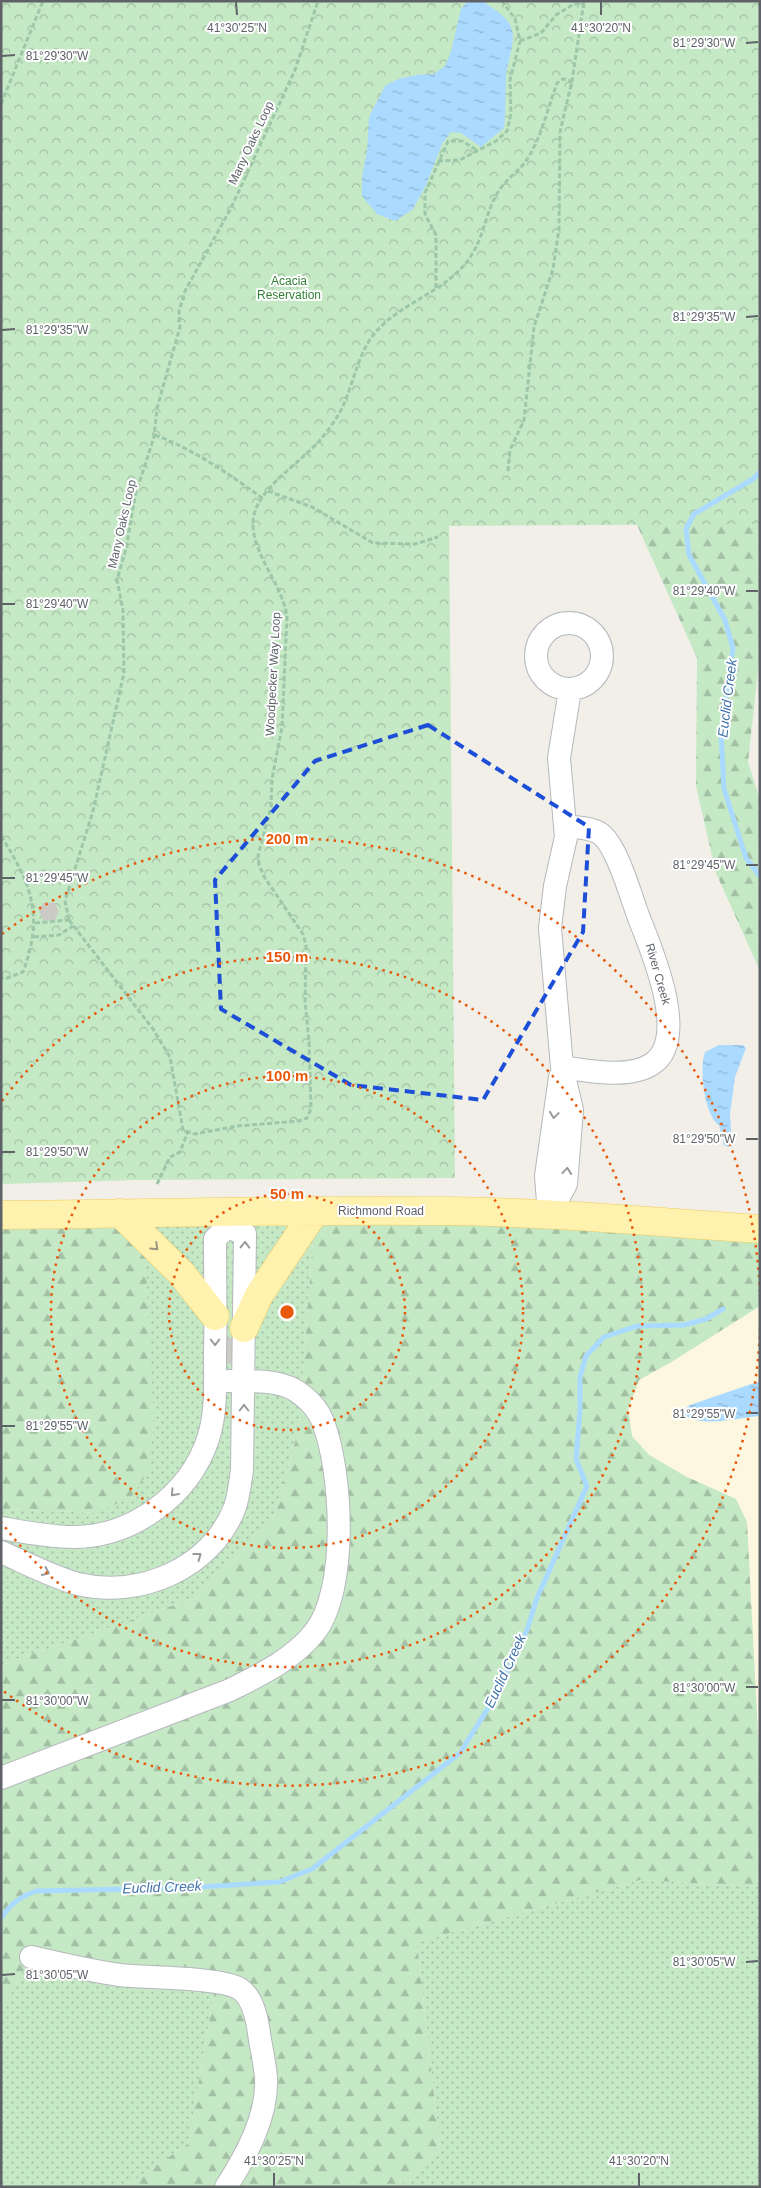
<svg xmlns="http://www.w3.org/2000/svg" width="761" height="2188" font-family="Arial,sans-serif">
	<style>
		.commercial { fill: #fef7e0 }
		.grass { fill: url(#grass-dots) }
		.forest { fill: url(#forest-firs) }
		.park { fill: url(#park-crowns) }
		.water { fill: url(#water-ripples) }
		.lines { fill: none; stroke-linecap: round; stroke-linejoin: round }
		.stream { stroke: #aadaff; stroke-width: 5 }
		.building { fill: #cccac5 }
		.minor-casing { stroke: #b5b8bc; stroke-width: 24 }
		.major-casing { stroke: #f2c960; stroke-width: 29 }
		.path { stroke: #9cc7a9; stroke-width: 3; stroke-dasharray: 5 2.5; stroke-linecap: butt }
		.minor { stroke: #fff; stroke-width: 22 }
		.major { stroke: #fff2af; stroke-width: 28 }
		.oneway { stroke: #979a9d }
		.oneway2 { stroke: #979581 }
		.marked { fill: none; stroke: #1d4ed8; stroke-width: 4; stroke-dasharray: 10 6; stroke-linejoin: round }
		.ticks { fill: none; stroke: #5f6368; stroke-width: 2 }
		.ring { fill: none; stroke: #e8590c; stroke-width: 2.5; stroke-dasharray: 2.5 5 }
		.labels { text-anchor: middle; stroke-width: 4; stroke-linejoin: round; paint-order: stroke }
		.street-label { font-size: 12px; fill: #5f6368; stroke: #fff }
		.park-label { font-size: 12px; fill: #348238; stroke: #fff }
		.water-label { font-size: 14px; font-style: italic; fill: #4174aa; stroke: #fff }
		.ticks-label { font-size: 12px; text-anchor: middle; fill: #5f6368; stroke: #fff; stroke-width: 4; stroke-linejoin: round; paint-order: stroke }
		.centre { fill: #e8590c; stroke: #fff; stroke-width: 2.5 }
		.ring-label { font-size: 15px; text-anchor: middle; font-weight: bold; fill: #e8590c; stroke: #fff; stroke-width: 4; stroke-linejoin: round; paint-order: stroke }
	</style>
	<defs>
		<pattern id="grass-dots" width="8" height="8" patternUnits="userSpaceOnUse" patternTransform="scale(1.25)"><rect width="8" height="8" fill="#c5e8c5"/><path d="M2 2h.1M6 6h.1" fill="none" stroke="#a3c0a4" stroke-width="1.8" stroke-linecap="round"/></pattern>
		<pattern id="forest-firs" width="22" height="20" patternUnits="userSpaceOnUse" patternTransform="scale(1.25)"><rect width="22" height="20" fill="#c5e8c5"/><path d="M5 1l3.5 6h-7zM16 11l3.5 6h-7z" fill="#a3c0a4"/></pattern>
		<pattern id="park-crowns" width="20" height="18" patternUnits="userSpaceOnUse" patternTransform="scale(1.25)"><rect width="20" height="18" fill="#c5e8c5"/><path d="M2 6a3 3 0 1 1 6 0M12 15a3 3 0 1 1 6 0" fill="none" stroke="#a3c0a4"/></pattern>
		<pattern id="water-ripples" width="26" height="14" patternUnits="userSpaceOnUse" patternTransform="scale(1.25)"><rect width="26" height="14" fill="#aadaff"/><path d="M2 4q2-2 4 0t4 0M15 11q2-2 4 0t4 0" fill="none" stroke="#8eb4d2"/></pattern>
	</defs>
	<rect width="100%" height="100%" fill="#f1efe8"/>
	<path class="commercial" d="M 760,1306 L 760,1772 L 747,1522 L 685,1476 L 649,1455 L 632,1436 L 628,1409 L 639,1380 L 673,1361 Z"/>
	<path class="grass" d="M 315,1211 L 299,1428 L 272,1522 L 195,1598 L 1,1665 L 1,1509 L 97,1513 L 143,1237 L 143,1213 Z
		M 640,1880 L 760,1887 L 760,2187 L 398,2187 L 440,2149 L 417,1942 Z
		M 31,1957 L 216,1982 L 188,2144 L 125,2187 L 1,2187 L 1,2010 Z"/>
	<path class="forest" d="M 760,139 L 760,653 L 748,762 L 760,800 L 760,971 L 716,873 L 696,786 L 697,658 L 637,525 L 605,442 Z
		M 315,1211 L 760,1229 L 760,1306 L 673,1361 L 639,1380 L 628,1409 L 632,1436 L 649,1455 L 685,1476 L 736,1499 L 747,1522 L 760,1772 L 760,1887 L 640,1880 L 417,1942 L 440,2149 L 398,2187 L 125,2187 L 188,2144 L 216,1982 L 31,1957 L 1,2010 L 1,1665 L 195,1598 L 272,1522 L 299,1428 Z
		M 143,1213 L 154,1422 L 149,1471 L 131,1497 L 97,1513 L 1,1509 L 1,1215 Z"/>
	<path class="park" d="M 1,1 L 760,1 L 760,524 L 449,526 L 455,1178 L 138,1180 L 1,1184 Z"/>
	<path class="water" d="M 482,1 C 491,7 507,16 511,27 C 517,43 506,62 506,78 C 505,95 506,111 504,128 L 481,147 L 461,133 L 451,132 L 442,144 L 426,185 L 413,209 L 395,221 L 377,214 L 362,196 L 362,177 L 367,151 L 369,117 L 385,86 L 398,79 L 417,75 L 434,74 L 445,66 L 451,52 L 461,9 L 467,2 Z
		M 719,1045 L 743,1045 L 746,1048 L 735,1077 L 730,1114 L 732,1145 L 728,1147 L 724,1145 L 719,1125 C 704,1115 699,1068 705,1052 Z
		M 760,1381 L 760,1416 C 736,1418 705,1428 684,1415 L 684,1409 L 690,1405 Z"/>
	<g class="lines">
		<path class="stream" d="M 760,472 L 753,479 L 694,514 L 686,529 L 689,555 L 725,620 L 733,648 L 721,733 L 724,789 L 746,858 L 760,876
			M 1,1918 C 11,1903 20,1897 36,1891 L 182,1888 L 279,1882 L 312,1869 L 460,1753 L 495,1697 L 527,1630 L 537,1598 L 587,1486 L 576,1459 L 580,1411 L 580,1377 L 586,1356 L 604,1337 L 637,1326 L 684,1325 L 706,1319 L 723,1309"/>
	</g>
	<path class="building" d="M 44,902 L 55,903 L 59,912 L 54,921 L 43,920 L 39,911 Z
		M 223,1338 L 236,1338 L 235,1363 L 223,1364 Z"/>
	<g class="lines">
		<defs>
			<path id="minor" d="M536 656a33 33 0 1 1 66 0a33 33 0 1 1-66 0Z
				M 562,1067 C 587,1071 630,1079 652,1064 C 690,1039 652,951 639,918 C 631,897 618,849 602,835 C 592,827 578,828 566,826
				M 549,1215 L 566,1184 L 572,1110 L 562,1067 L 550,928 L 555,886 L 566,837 L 559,758 L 570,690
				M 549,1215 L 546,1176 L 560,1077
				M 1,1528 C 24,1532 49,1537 73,1537 C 132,1537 189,1496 208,1439 C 217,1412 215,1381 215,1353 C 216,1315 215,1277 215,1239 L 227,1227 L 245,1234 L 242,1470 C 240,1483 239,1495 235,1507 C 212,1568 140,1599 78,1584 C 52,1577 26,1563 1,1552
				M 1,1778 L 230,1690 C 260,1675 292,1660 314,1633 C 349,1590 342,1471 323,1422 C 319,1411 311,1402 302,1395 C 282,1378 253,1382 229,1381
				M 31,1957 C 61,1964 91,1971 120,1975 C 147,1978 221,1977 240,1989 C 253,1998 257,2019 259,2033 C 261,2048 265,2063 266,2078 C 268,2116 246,2156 226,2187"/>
			<path id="major" d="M 120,1213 L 181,1273 L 215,1316
				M 1,1215 C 149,1214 296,1209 444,1211 C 549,1212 655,1222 760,1229
				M 244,1328 L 259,1295 L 315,1211"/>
		</defs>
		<use href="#minor" class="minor-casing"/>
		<use href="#major" class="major-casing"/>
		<path class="path" d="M 520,41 L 541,33 L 556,15 L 574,4 L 584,3
			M 1,104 L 43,1
			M 438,161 L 460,160 L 496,141 L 507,131 L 511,114 L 510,80 L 520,41 L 515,19 L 502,1
			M 436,288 L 436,235 L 425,214 L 425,193 L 448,141 L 462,141 L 478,151
			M 155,435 C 193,449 229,474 262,498
			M 508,471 L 510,450 L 524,420 L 534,327 L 553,269 L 559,229 L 560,132 L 572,81 L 584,1
			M 268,491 L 312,507 L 373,543 L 415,544 L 438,537
			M 1,836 C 32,885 44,916 23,972 L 7,978 L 1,978
			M 69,920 L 153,1029 L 170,1057 L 183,1130 L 195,1134 L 237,1126 L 299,1121 L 307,1118 L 311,1109 L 309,1040 L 305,1002 L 306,945 L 303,934 L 265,878 L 259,865 L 258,856 L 271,807 L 272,779 L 282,727 L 287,616 C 282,584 253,555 253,524 C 252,491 301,463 320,440 C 328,431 338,417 343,406 C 354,382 358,353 375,333 C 401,301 452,291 474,251 C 484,233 487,210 498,192 C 505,180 518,172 526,161 C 541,139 548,108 557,83 L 563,79 L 572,81
			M 69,920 L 65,901 L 93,811 L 124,673 L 123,610 L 117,580 L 126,549 L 135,496 L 154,437 L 157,408 L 180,327 L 179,311 L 185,291 L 231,208 L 295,70 L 318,1
			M 35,923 L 69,920
			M 34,937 L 59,935 L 73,926
			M 157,1184 L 170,1157 L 180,1152 L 188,1131"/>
		<use href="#minor" class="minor"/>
		<use href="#major" class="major"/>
	</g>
	<defs><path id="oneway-chevron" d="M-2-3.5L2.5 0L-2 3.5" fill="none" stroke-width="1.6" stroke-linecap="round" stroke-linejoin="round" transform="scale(1.25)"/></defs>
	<g class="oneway">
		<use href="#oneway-chevron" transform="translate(554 1115) rotate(98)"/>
		<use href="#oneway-chevron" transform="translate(567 1171) rotate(-85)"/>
		<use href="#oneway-chevron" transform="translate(245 1245) rotate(-89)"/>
		<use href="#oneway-chevron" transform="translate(215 1342) rotate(90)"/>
		<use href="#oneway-chevron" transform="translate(244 1408) rotate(-90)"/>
		<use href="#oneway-chevron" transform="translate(174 1493) rotate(132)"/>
		<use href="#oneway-chevron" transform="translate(198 1556) rotate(-37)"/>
		<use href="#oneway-chevron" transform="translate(46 1572) rotate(25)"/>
	</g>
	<use class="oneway2" href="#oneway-chevron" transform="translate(155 1247) rotate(44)"/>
	<path class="marked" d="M 428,725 L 589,827 L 583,932 L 483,1100 L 351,1085 L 221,1009 L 215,880 L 315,761 Z"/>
	<path class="ticks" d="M 236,2 L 237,15M 601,2 L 601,15M 746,43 L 758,42M 2,56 L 15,55M 746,317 L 758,316M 2,330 L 15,329M 746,591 L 758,591M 2,604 L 15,604M 746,865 L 758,865M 2,878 L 15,878M 746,1139 L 758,1139M 2,1152 L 15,1152M 746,1413 L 758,1413M 2,1426 L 15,1426M 746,1687 L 758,1687M 2,1700 L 15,1700M 746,1962 L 758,1961M 2,1975 L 15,1974M 274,2173 L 274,2186M 639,2173 L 639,2186"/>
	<g class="ring">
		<circle cx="287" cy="1312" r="118"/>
		<circle cx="287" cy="1312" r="236"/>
		<path d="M2 1101A355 355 0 1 1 2 1523"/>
		<path d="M760 1329A473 473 0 0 1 2 1690M2 934A473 473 0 0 1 760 1295"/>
	</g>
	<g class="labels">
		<g class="street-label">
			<text transform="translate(251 143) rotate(-65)" y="4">Many Oaks Loop</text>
			<text transform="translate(122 524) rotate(-77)" y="4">Many Oaks Loop</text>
			<text transform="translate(273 674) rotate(-87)" y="4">Woodpecker Way Loop</text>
			<text transform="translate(658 974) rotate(74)" y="4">River Creek</text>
			<text x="381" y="1215">Richmond Road</text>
		</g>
		<g class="park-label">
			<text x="289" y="285">Acacia<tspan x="289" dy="14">Reservation</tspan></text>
		</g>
		<g class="water-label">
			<text transform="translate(727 698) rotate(-83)" y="5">Euclid Creek</text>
			<text transform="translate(505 1671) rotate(-65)" y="5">Euclid Creek</text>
			<text transform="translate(162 1887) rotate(-2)" y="5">Euclid Creek</text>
		</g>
	</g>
	<g class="ticks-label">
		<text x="237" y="32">41°30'25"N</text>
		<text x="601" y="32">41°30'20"N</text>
		<text x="704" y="47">81°29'30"W</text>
		<text x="57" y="60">81°29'30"W</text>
		<text x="704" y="321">81°29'35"W</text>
		<text x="57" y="334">81°29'35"W</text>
		<text x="704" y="595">81°29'40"W</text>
		<text x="57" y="608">81°29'40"W</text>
		<text x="704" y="869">81°29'45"W</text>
		<text x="57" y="882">81°29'45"W</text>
		<text x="704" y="1143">81°29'50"W</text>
		<text x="57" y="1156">81°29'50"W</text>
		<text x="704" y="1418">81°29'55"W</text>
		<text x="57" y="1430">81°29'55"W</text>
		<text x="704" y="1692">81°30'00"W</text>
		<text x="57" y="1705">81°30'00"W</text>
		<text x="704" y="1966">81°30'05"W</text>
		<text x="57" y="1979">81°30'05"W</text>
		<text x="274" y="2165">41°30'25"N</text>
		<text x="639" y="2165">41°30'20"N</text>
	</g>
	<circle cx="287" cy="1312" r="8" class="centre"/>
	<g class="ring-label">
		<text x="287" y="844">200 m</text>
		<text x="287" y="962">150 m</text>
		<text x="287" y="1081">100 m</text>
		<text x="287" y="1199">50 m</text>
	</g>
	<rect width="761" height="2188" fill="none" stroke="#5f6368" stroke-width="5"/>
</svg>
